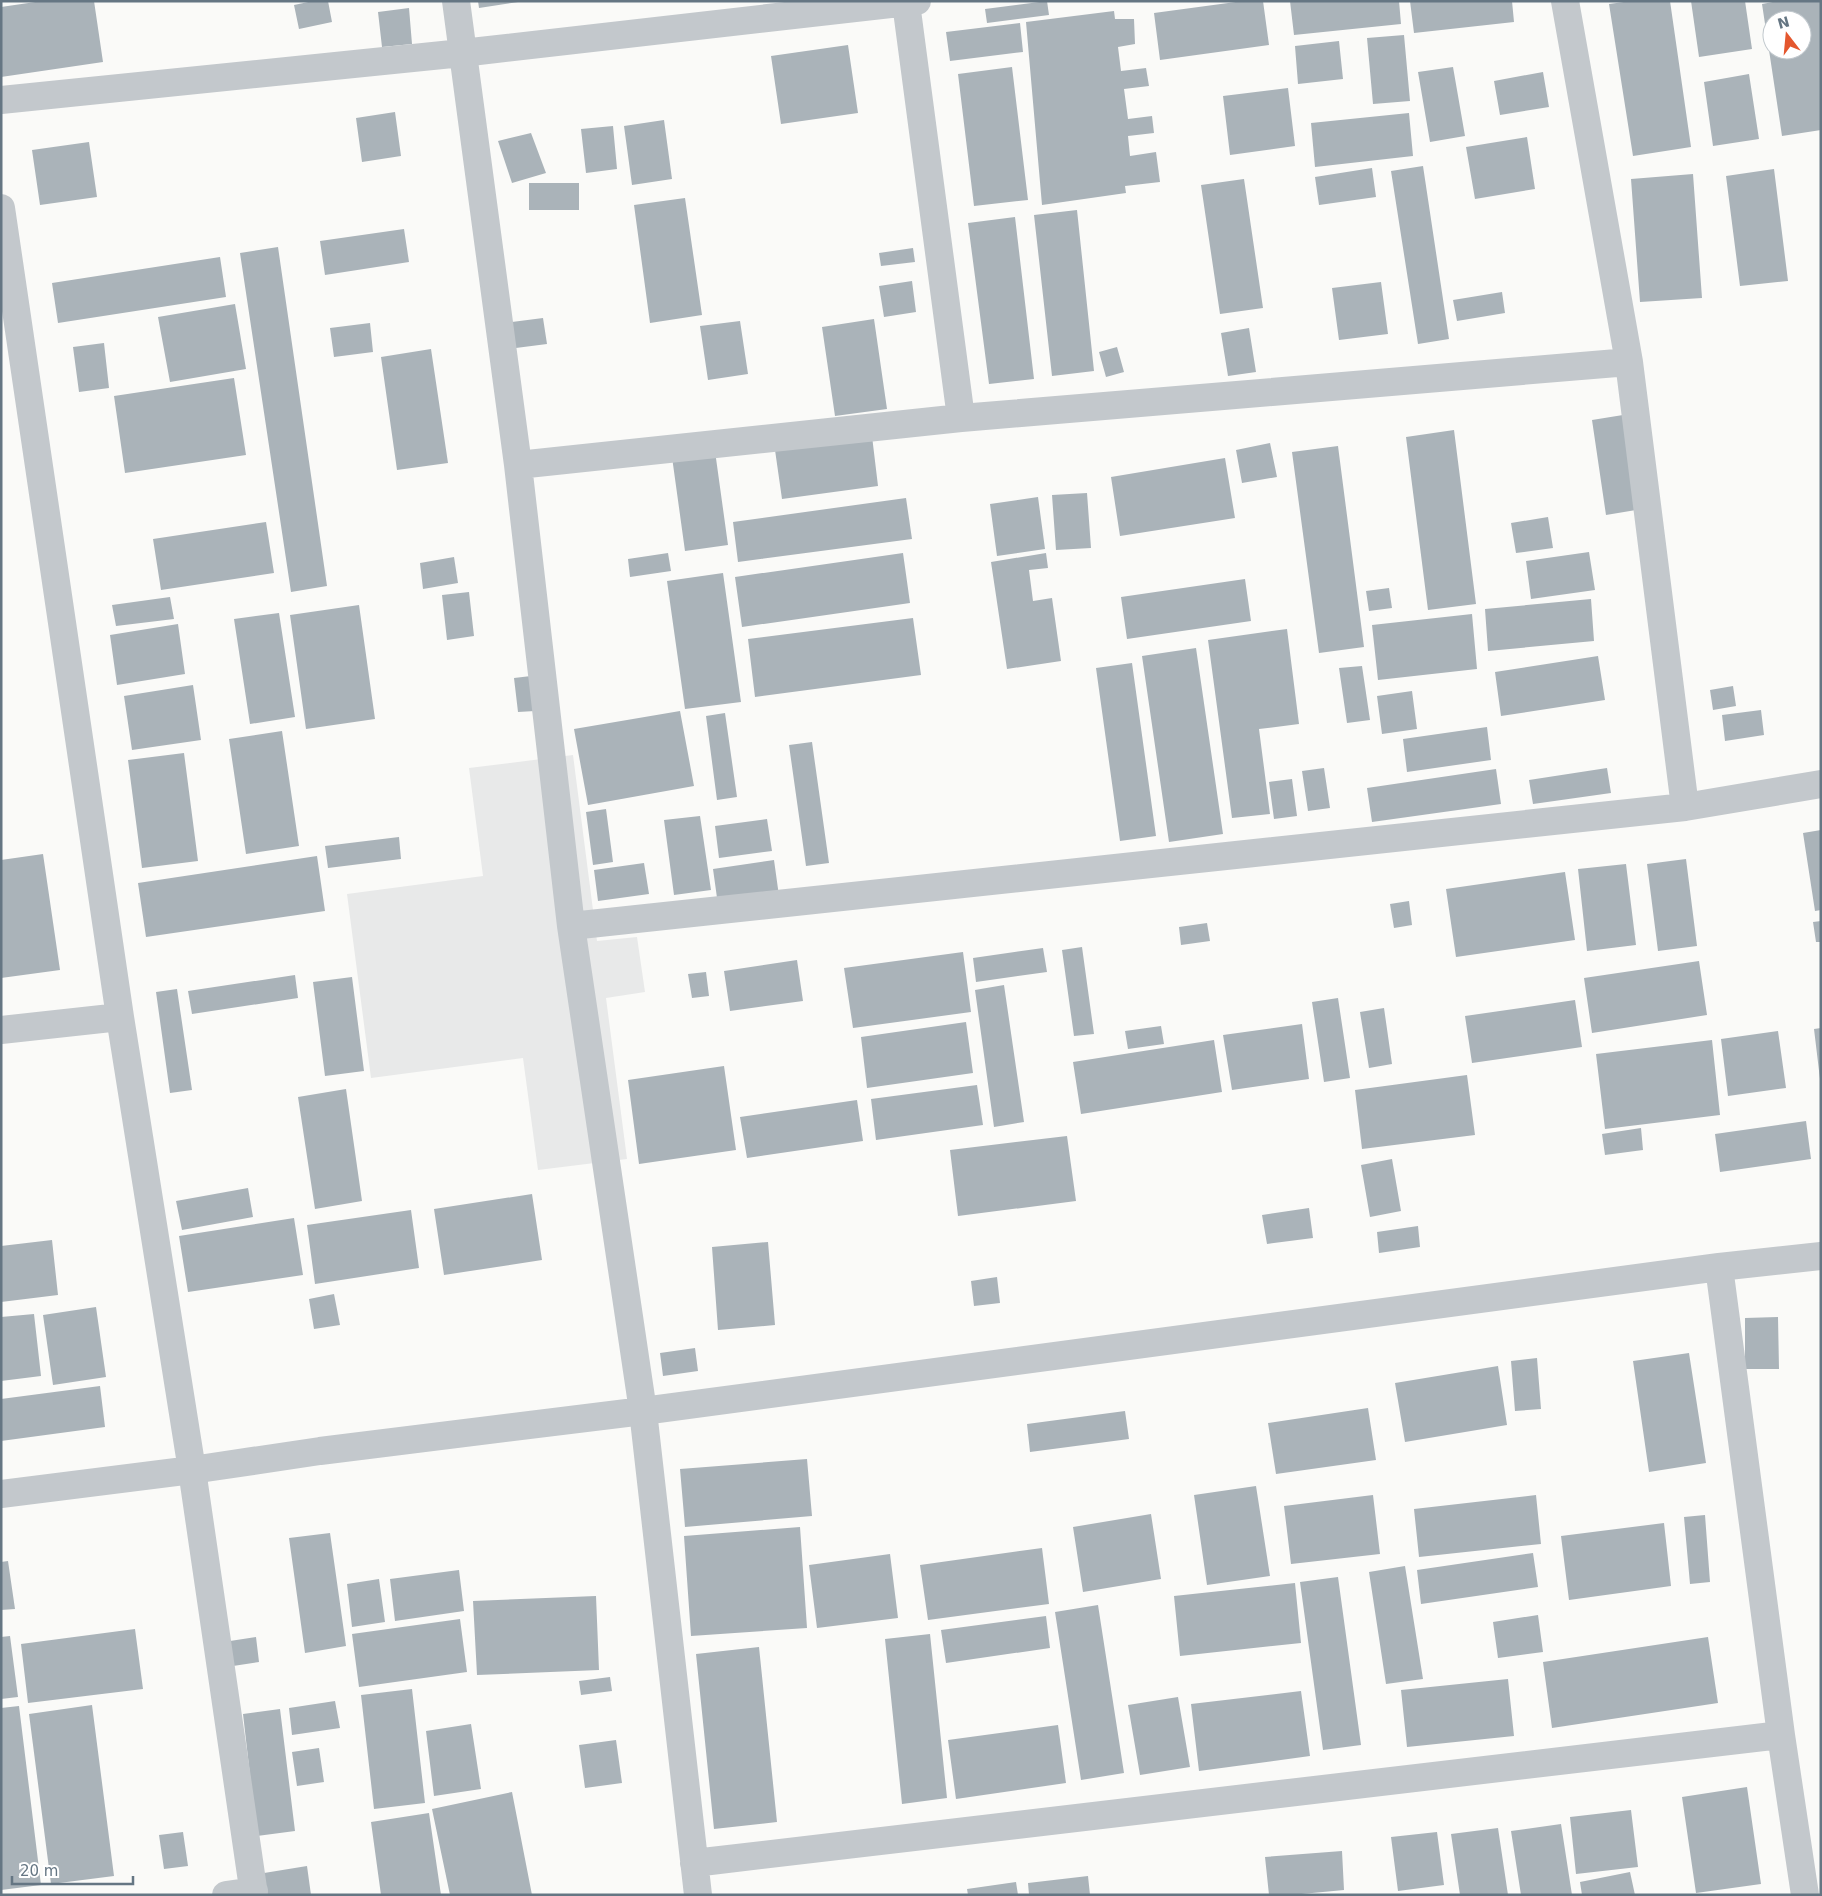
<svg xmlns="http://www.w3.org/2000/svg" width="1822" height="1896" font-family="'DejaVu Sans',sans-serif">
	<style>
		.built { fill: #e8e9e9 }
		.building { fill: #aab3b9; fill-rule: evenodd }
		.lines { fill: none; stroke-linecap: round; stroke-linejoin: round }
		.street { stroke: #c3c8cc; stroke-width: 28 }
	</style>
	<rect width="100%" height="100%" fill="#fafaf8"/>
	<path class="built" d="M 573,755 L 597,941 L 637,937 L 645,992 L 606,998 L 627,1159 L 538,1170 L 523,1058 L 371,1078 L 347,894 L 483,876 L 469,768 Z"/>
	<path class="building" d="M 42,1 L 94,1 L 103,62 L 1,77 L 1,7 Z
		M 313,1 L 328,1 L 332,22 L 299,29 L 294,5 Z
		M 478,1 L 518,1 L 518,2 L 479,8 Z
		M 1047,1 L 1049,15 L 987,23 L 985,9 Z
		M 1243,1 L 1263,1 L 1269,45 L 1160,60 L 1154,13 Z
		M 1290,1 L 1399,1 L 1401,24 L 1294,35 Z
		M 1410,1 L 1512,1 L 1514,22 L 1414,33 Z
		M 1631,1 L 1670,1 L 1691,147 L 1633,156 L 1609,4 Z
		M 1691,1 L 1745,1 L 1752,49 L 1699,57 Z
		M 1778,1 L 1821,1 L 1821,130 L 1782,136 L 1762,4 ZM 1772,20 L 1802,20 L 1802,50 L 1772,50 Z
		M 409,8 L 412,44 L 382,47 L 378,12 Z
		M 1114,11 L 1115,19 L 1134,19 L 1135,44 L 1118,47 L 1121,71 L 1146,68 L 1149,86 L 1124,89 L 1128,119 L 1152,116 L 1154,133 L 1128,136 L 1130,156 L 1156,152 L 1160,182 L 1125,186 L 1126,193 L 1042,205 L 1026,22 Z
		M 1020,23 L 1023,52 L 950,61 L 946,32 Z
		M 1404,35 L 1410,101 L 1373,104 L 1367,38 Z
		M 1339,41 L 1343,79 L 1298,84 L 1295,46 Z
		M 848,45 L 858,113 L 781,124 L 771,56 Z
		M 1012,67 L 1028,200 L 974,206 L 958,74 Z
		M 1453,67 L 1465,136 L 1430,142 L 1418,72 Z
		M 1543,72 L 1549,107 L 1500,115 L 1494,81 Z
		M 1749,74 L 1759,139 L 1713,146 L 1704,82 Z
		M 1288,88 L 1295,146 L 1230,155 L 1223,96 Z
		M 395,112 L 401,156 L 362,162 L 356,118 Z
		M 1409,113 L 1413,156 L 1315,167 L 1311,123 Z
		M 664,120 L 672,179 L 632,185 L 624,126 Z
		M 613,126 L 617,169 L 586,173 L 581,129 Z
		M 531,133 L 546,173 L 512,183 L 498,141 Z
		M 1527,137 L 1535,189 L 1475,199 L 1466,147 Z
		M 89,142 L 97,197 L 40,205 L 32,150 Z
		M 1423,166 L 1449,339 L 1418,344 L 1391,171 Z
		M 1372,168 L 1376,197 L 1319,205 L 1315,177 Z
		M 1774,169 L 1788,281 L 1740,286 L 1726,176 Z
		M 1693,174 L 1702,298 L 1640,302 L 1631,179 Z
		M 1244,179 L 1263,308 L 1220,314 L 1201,185 Z
		M 529,183 L 579,183 L 579,210 L 529,210 Z
		M 685,198 L 702,315 L 650,323 L 634,205 Z
		M 1077,210 L 1094,371 L 1052,376 L 1034,215 Z
		M 1015,217 L 1034,379 L 989,384 L 968,223 Z
		M 404,229 L 409,262 L 325,275 L 320,241 Z
		M 278,247 L 327,586 L 291,592 L 240,253 Z
		M 913,248 L 915,262 L 881,266 L 879,253 Z
		M 220,257 L 226,297 L 58,323 L 52,283 Z
		M 912,281 L 916,312 L 884,317 L 879,286 Z
		M 1381,282 L 1388,334 L 1339,340 L 1332,288 Z
		M 1502,292 L 1505,313 L 1457,321 L 1453,300 Z
		M 235,304 L 246,369 L 170,382 L 158,317 Z
		M 543,318 L 547,344 L 508,349 L 504,323 Z
		M 874,319 L 887,409 L 835,416 L 822,327 Z
		M 740,321 L 748,374 L 708,380 L 700,326 Z
		M 370,323 L 373,352 L 334,357 L 330,328 Z
		M 1249,328 L 1256,372 L 1228,376 L 1221,333 Z
		M 104,343 L 109,388 L 79,392 L 73,347 Z
		M 1117,347 L 1124,372 L 1106,377 L 1099,352 Z
		M 431,349 L 448,463 L 397,470 L 381,357 Z
		M 234,378 L 246,455 L 125,473 L 114,396 Z
		M 1623,415 L 1636,510 L 1606,515 L 1592,420 Z
		M 1454,430 L 1476,604 L 1428,610 L 1406,437 Z
		M 872,436 L 878,486 L 782,499 L 775,450 Z
		M 1270,443 L 1277,477 L 1242,483 L 1236,450 Z
		M 1338,446 L 1364,647 L 1319,653 L 1292,452 Z
		M 715,451 L 728,545 L 685,551 L 672,457 Z
		M 1225,458 L 1235,518 L 1120,536 L 1111,477 Z
		M 1087,493 L 1091,548 L 1056,550 L 1052,495 Z
		M 1038,497 L 1045,549 L 997,556 L 990,504 Z
		M 906,498 L 912,539 L 738,562 L 733,522 Z
		M 1548,517 L 1553,548 L 1516,553 L 1511,523 Z
		M 266,522 L 274,573 L 161,590 L 153,539 Z
		M 1589,552 L 1595,590 L 1531,599 L 1526,561 Z
		M 668,553 L 671,571 L 630,577 L 628,559 Z
		M 903,553 L 910,603 L 742,627 L 735,577 Z
		M 1046,553 L 1048,568 L 1029,570 L 1033,601 L 1052,598 L 1061,661 L 1007,669 L 991,562 Z
		M 454,557 L 458,583 L 423,589 L 420,563 Z
		M 723,573 L 741,702 L 685,709 L 667,581 Z
		M 1245,579 L 1251,621 L 1127,639 L 1121,597 Z
		M 1389,588 L 1392,608 L 1369,611 L 1366,591 Z
		M 469,592 L 474,636 L 447,640 L 442,595 Z
		M 170,597 L 174,619 L 116,626 L 112,605 Z
		M 1591,599 L 1594,641 L 1488,651 L 1485,609 Z
		M 359,605 L 375,719 L 306,729 L 290,615 Z
		M 279,613 L 295,717 L 250,724 L 234,619 Z
		M 1472,614 L 1477,669 L 1378,680 L 1372,625 Z
		M 913,618 L 921,675 L 755,697 L 748,639 Z
		M 178,624 L 185,674 L 117,685 L 110,635 Z
		M 1287,629 L 1299,724 L 1259,729 L 1270,814 L 1232,818 L 1208,640 Z
		M 1196,648 L 1223,834 L 1169,842 L 1142,656 Z
		M 1598,656 L 1605,700 L 1501,716 L 1495,672 Z
		M 1132,663 L 1156,836 L 1120,841 L 1096,668 Z
		M 1362,666 L 1370,720 L 1347,723 L 1339,668 Z
		M 531,676 L 535,711 L 518,712 L 514,678 Z
		M 193,685 L 201,740 L 132,750 L 124,696 Z
		M 1733,686 L 1736,706 L 1713,710 L 1710,690 Z
		M 1412,691 L 1417,729 L 1382,734 L 1377,696 Z
		M 1761,710 L 1764,735 L 1725,741 L 1722,715 Z
		M 680,711 L 694,786 L 588,805 L 574,729 Z
		M 725,713 L 737,797 L 717,800 L 706,716 Z
		M 1487,727 L 1491,760 L 1407,772 L 1403,739 Z
		M 282,731 L 299,846 L 246,854 L 229,739 Z
		M 812,742 L 829,863 L 806,866 L 789,745 Z
		M 184,753 L 198,861 L 142,868 L 128,760 Z
		M 1324,768 L 1330,808 L 1308,811 L 1302,771 Z
		M 1607,768 L 1611,793 L 1533,804 L 1529,780 Z
		M 1496,769 L 1501,804 L 1372,822 L 1367,788 Z
		M 1292,779 L 1297,816 L 1274,819 L 1269,782 Z
		M 606,809 L 613,862 L 593,865 L 586,812 Z
		M 700,816 L 711,890 L 674,895 L 664,820 Z
		M 767,819 L 772,851 L 719,858 L 715,826 Z
		M 1821,830 L 1821,910 L 1815,911 L 1803,833 Z
		M 399,837 L 401,859 L 328,868 L 325,846 Z
		M 43,854 L 60,970 L 1,978 L 1,860 Z
		M 317,856 L 325,911 L 146,937 L 138,883 Z
		M 1686,859 L 1697,946 L 1658,951 L 1647,864 Z
		M 774,860 L 779,896 L 718,905 L 713,869 Z
		M 644,863 L 649,894 L 598,901 L 594,870 Z
		M 1626,864 L 1636,945 L 1587,951 L 1578,869 Z
		M 1565,872 L 1575,940 L 1456,957 L 1446,889 Z
		M 1409,901 L 1412,925 L 1394,928 L 1390,904 Z
		M 1821,921 L 1821,942 L 1816,942 L 1813,922 Z
		M 1207,923 L 1210,941 L 1181,945 L 1179,927 Z
		M 1082,947 L 1094,1034 L 1074,1036 L 1062,950 Z
		M 1043,948 L 1047,972 L 976,982 L 973,958 Z
		M 963,952 L 971,1012 L 853,1028 L 844,968 Z
		M 797,960 L 803,1001 L 730,1011 L 724,971 Z
		M 1699,961 L 1707,1015 L 1592,1033 L 1584,978 Z
		M 706,972 L 709,996 L 692,998 L 688,974 Z
		M 295,975 L 298,998 L 192,1014 L 188,991 Z
		M 352,977 L 364,1071 L 325,1076 L 313,982 Z
		M 1004,985 L 1024,1122 L 994,1127 L 975,990 Z
		M 177,989 L 192,1090 L 170,1093 L 156,992 Z
		M 1338,998 L 1350,1078 L 1324,1082 L 1312,1002 Z
		M 1575,1000 L 1582,1047 L 1472,1063 L 1465,1016 Z
		M 1384,1008 L 1392,1064 L 1369,1068 L 1360,1012 Z
		M 966,1022 L 973,1073 L 867,1088 L 861,1037 Z
		M 1302,1024 L 1309,1079 L 1232,1090 L 1223,1035 Z
		M 1161,1026 L 1164,1044 L 1128,1049 L 1125,1031 Z
		M 1821,1028 L 1821,1079 L 1820,1079 L 1814,1029 Z
		M 1778,1031 L 1786,1088 L 1728,1096 L 1721,1039 Z
		M 1214,1040 L 1222,1092 L 1081,1114 L 1073,1062 Z
		M 1712,1040 L 1720,1115 L 1605,1129 L 1596,1054 Z
		M 724,1066 L 736,1150 L 639,1164 L 628,1080 Z
		M 1467,1075 L 1475,1135 L 1362,1149 L 1355,1090 Z
		M 977,1085 L 983,1125 L 876,1140 L 871,1099 Z
		M 346,1089 L 362,1201 L 315,1209 L 298,1097 Z
		M 857,1100 L 863,1141 L 747,1158 L 740,1117 Z
		M 1806,1121 L 1811,1159 L 1720,1172 L 1715,1134 Z
		M 1641,1128 L 1643,1150 L 1605,1155 L 1602,1134 Z
		M 1067,1136 L 1076,1201 L 958,1216 L 950,1150 Z
		M 1392,1159 L 1401,1211 L 1370,1217 L 1361,1165 Z
		M 248,1188 L 253,1217 L 182,1230 L 176,1201 Z
		M 532,1194 L 542,1260 L 444,1275 L 434,1209 Z
		M 1309,1208 L 1313,1238 L 1267,1244 L 1262,1215 Z
		M 411,1210 L 419,1268 L 315,1284 L 307,1225 Z
		M 294,1218 L 303,1275 L 188,1292 L 179,1236 Z
		M 1418,1226 L 1420,1247 L 1379,1253 L 1377,1232 Z
		M 52,1240 L 58,1295 L 1,1302 L 1,1246 Z
		M 768,1242 L 775,1325 L 718,1330 L 712,1247 Z
		M 997,1277 L 1000,1303 L 974,1306 L 971,1281 Z
		M 334,1294 L 340,1325 L 314,1329 L 309,1299 Z
		M 96,1307 L 106,1377 L 53,1385 L 43,1315 Z
		M 34,1314 L 41,1376 L 1,1381 L 1,1317 Z
		M 1778,1317 L 1779,1369 L 1745,1369 L 1745,1318 Z
		M 695,1348 L 698,1371 L 663,1376 L 660,1353 Z
		M 1689,1353 L 1706,1463 L 1649,1472 L 1633,1361 Z
		M 1537,1358 L 1541,1409 L 1515,1411 L 1511,1361 Z
		M 1498,1366 L 1507,1425 L 1405,1442 L 1395,1383 Z
		M 100,1386 L 105,1427 L 1,1441 L 1,1399 Z
		M 1368,1408 L 1376,1460 L 1276,1474 L 1268,1423 Z
		M 1125,1411 L 1129,1439 L 1030,1452 L 1027,1424 Z
		M 807,1459 L 812,1516 L 685,1527 L 680,1469 Z
		M 1256,1486 L 1270,1576 L 1207,1585 L 1194,1495 Z
		M 1373,1495 L 1380,1554 L 1291,1564 L 1284,1506 Z
		M 1536,1495 L 1541,1544 L 1419,1557 L 1414,1509 Z
		M 1151,1514 L 1161,1579 L 1083,1592 L 1073,1527 Z
		M 1705,1515 L 1710,1582 L 1690,1584 L 1684,1517 Z
		M 1664,1523 L 1671,1586 L 1569,1600 L 1561,1536 Z
		M 800,1527 L 807,1628 L 691,1636 L 684,1536 Z
		M 330,1533 L 346,1646 L 305,1653 L 289,1538 Z
		M 1042,1548 L 1049,1604 L 928,1620 L 920,1565 Z
		M 1533,1553 L 1538,1587 L 1421,1604 L 1417,1570 Z
		M 890,1554 L 898,1618 L 817,1628 L 809,1565 Z
		M 8,1561 L 15,1609 L 1,1610 L 1,1562 Z
		M 1405,1566 L 1423,1679 L 1386,1684 L 1369,1572 Z
		M 459,1570 L 464,1611 L 395,1621 L 390,1579 Z
		M 1338,1577 L 1361,1745 L 1323,1750 L 1300,1582 Z
		M 379,1579 L 385,1622 L 352,1627 L 347,1584 Z
		M 1295,1583 L 1301,1643 L 1180,1656 L 1174,1596 Z
		M 596,1596 L 599,1670 L 477,1675 L 473,1601 Z
		M 1098,1605 L 1124,1773 L 1081,1780 L 1055,1612 Z
		M 1538,1615 L 1543,1652 L 1498,1658 L 1493,1622 Z
		M 1046,1616 L 1050,1648 L 946,1663 L 941,1630 Z
		M 460,1619 L 467,1672 L 359,1687 L 352,1634 Z
		M 135,1629 L 143,1689 L 28,1703 L 21,1644 Z
		M 930,1634 L 947,1798 L 902,1804 L 885,1639 Z
		M 10,1636 L 18,1697 L 1,1699 L 1,1637 Z
		M 256,1637 L 259,1662 L 233,1666 L 230,1641 Z
		M 1708,1637 L 1718,1703 L 1552,1728 L 1543,1662 Z
		M 759,1647 L 777,1822 L 714,1829 L 696,1654 Z
		M 610,1677 L 612,1691 L 581,1695 L 579,1681 Z
		M 1508,1679 L 1514,1736 L 1407,1747 L 1401,1690 Z
		M 412,1689 L 425,1803 L 374,1809 L 361,1695 Z
		M 1301,1691 L 1310,1756 L 1199,1771 L 1191,1704 Z
		M 1178,1697 L 1190,1767 L 1140,1775 L 1128,1705 Z
		M 335,1701 L 340,1728 L 292,1735 L 289,1708 Z
		M 92,1705 L 114,1876 L 51,1884 L 29,1714 Z
		M 19,1706 L 41,1885 L 1,1890 L 1,1708 Z
		M 280,1709 L 295,1831 L 257,1836 L 243,1714 Z
		M 471,1724 L 481,1789 L 434,1796 L 426,1731 Z
		M 1058,1725 L 1066,1783 L 956,1799 L 948,1740 Z
		M 616,1740 L 622,1783 L 585,1788 L 579,1745 Z
		M 319,1748 L 324,1782 L 297,1786 L 292,1752 Z
		M 1747,1787 L 1761,1884 L 1696,1893 L 1682,1797 Z
		M 512,1792 L 532,1895 L 450,1895 L 432,1809 Z
		M 1631,1810 L 1638,1867 L 1576,1874 L 1570,1817 Z
		M 429,1813 L 441,1895 L 381,1895 L 371,1822 Z
		M 1561,1824 L 1572,1895 L 1521,1895 L 1511,1831 Z
		M 1498,1828 L 1508,1895 L 1460,1895 L 1451,1834 Z
		M 183,1832 L 188,1866 L 164,1869 L 159,1835 Z
		M 1437,1832 L 1444,1885 L 1398,1891 L 1391,1837 Z
		M 1342,1851 L 1344,1890 L 1291,1895 L 1269,1895 L 1265,1857 Z
		M 307,1866 L 311,1895 L 261,1895 L 258,1874 Z
		M 1630,1872 L 1635,1895 L 1582,1895 L 1580,1882 Z
		M 1088,1876 L 1090,1895 L 1029,1895 L 1028,1883 Z
		M 1016,1882 L 1018,1895 L 968,1895 L 967,1889 Z"/>
	<g class="lines">
		<path class="street" d="M 456,1 L 518,465 L 571,926 L 643,1411 L 698,1895
			M 1565,1 L 1629,362 L 1685,807
			M 906,3 L 961,418
			M 1,100 L 462,53 L 917,1
			M 1,208 L 120,1017 L 192,1470 L 254,1895
			M 518,465 L 961,418 L 1629,362
			M 571,926 L 1685,807 L 1821,784
			M 1,1030 L 120,1017
			M 1719,1267 L 1781,1735 L 1805,1895
			M 1,1494 L 192,1470 L 320,1451 L 643,1411 L 1719,1267 L 1821,1256
			M 694,1863 L 1781,1735
			M 226,1895 L 254,1891"/>
	</g>
	<rect width="1822" height="1896" fill="none" stroke="#657683" stroke-width="5"/>
	<g transform="translate(1787 35) rotate(344)"><circle r="24" fill="#ffffff" stroke="#c1c8cd"/>
	<path d="M0-4L9 19L0 12L-9 19Z" fill="#e4572e"/>
	<text y="-8" font-size="14" font-weight="bold" text-anchor="middle" fill="#657683">N</text>
	</g>
	<path d="M12 1876v8h121v-8" fill="none" stroke="#657683" stroke-width="2.5"/>
	<text x="20" y="1876" font-size="15" fill="#657683" stroke="#ffffff" stroke-width="4" paint-order="stroke">20 m</text>
</svg>
